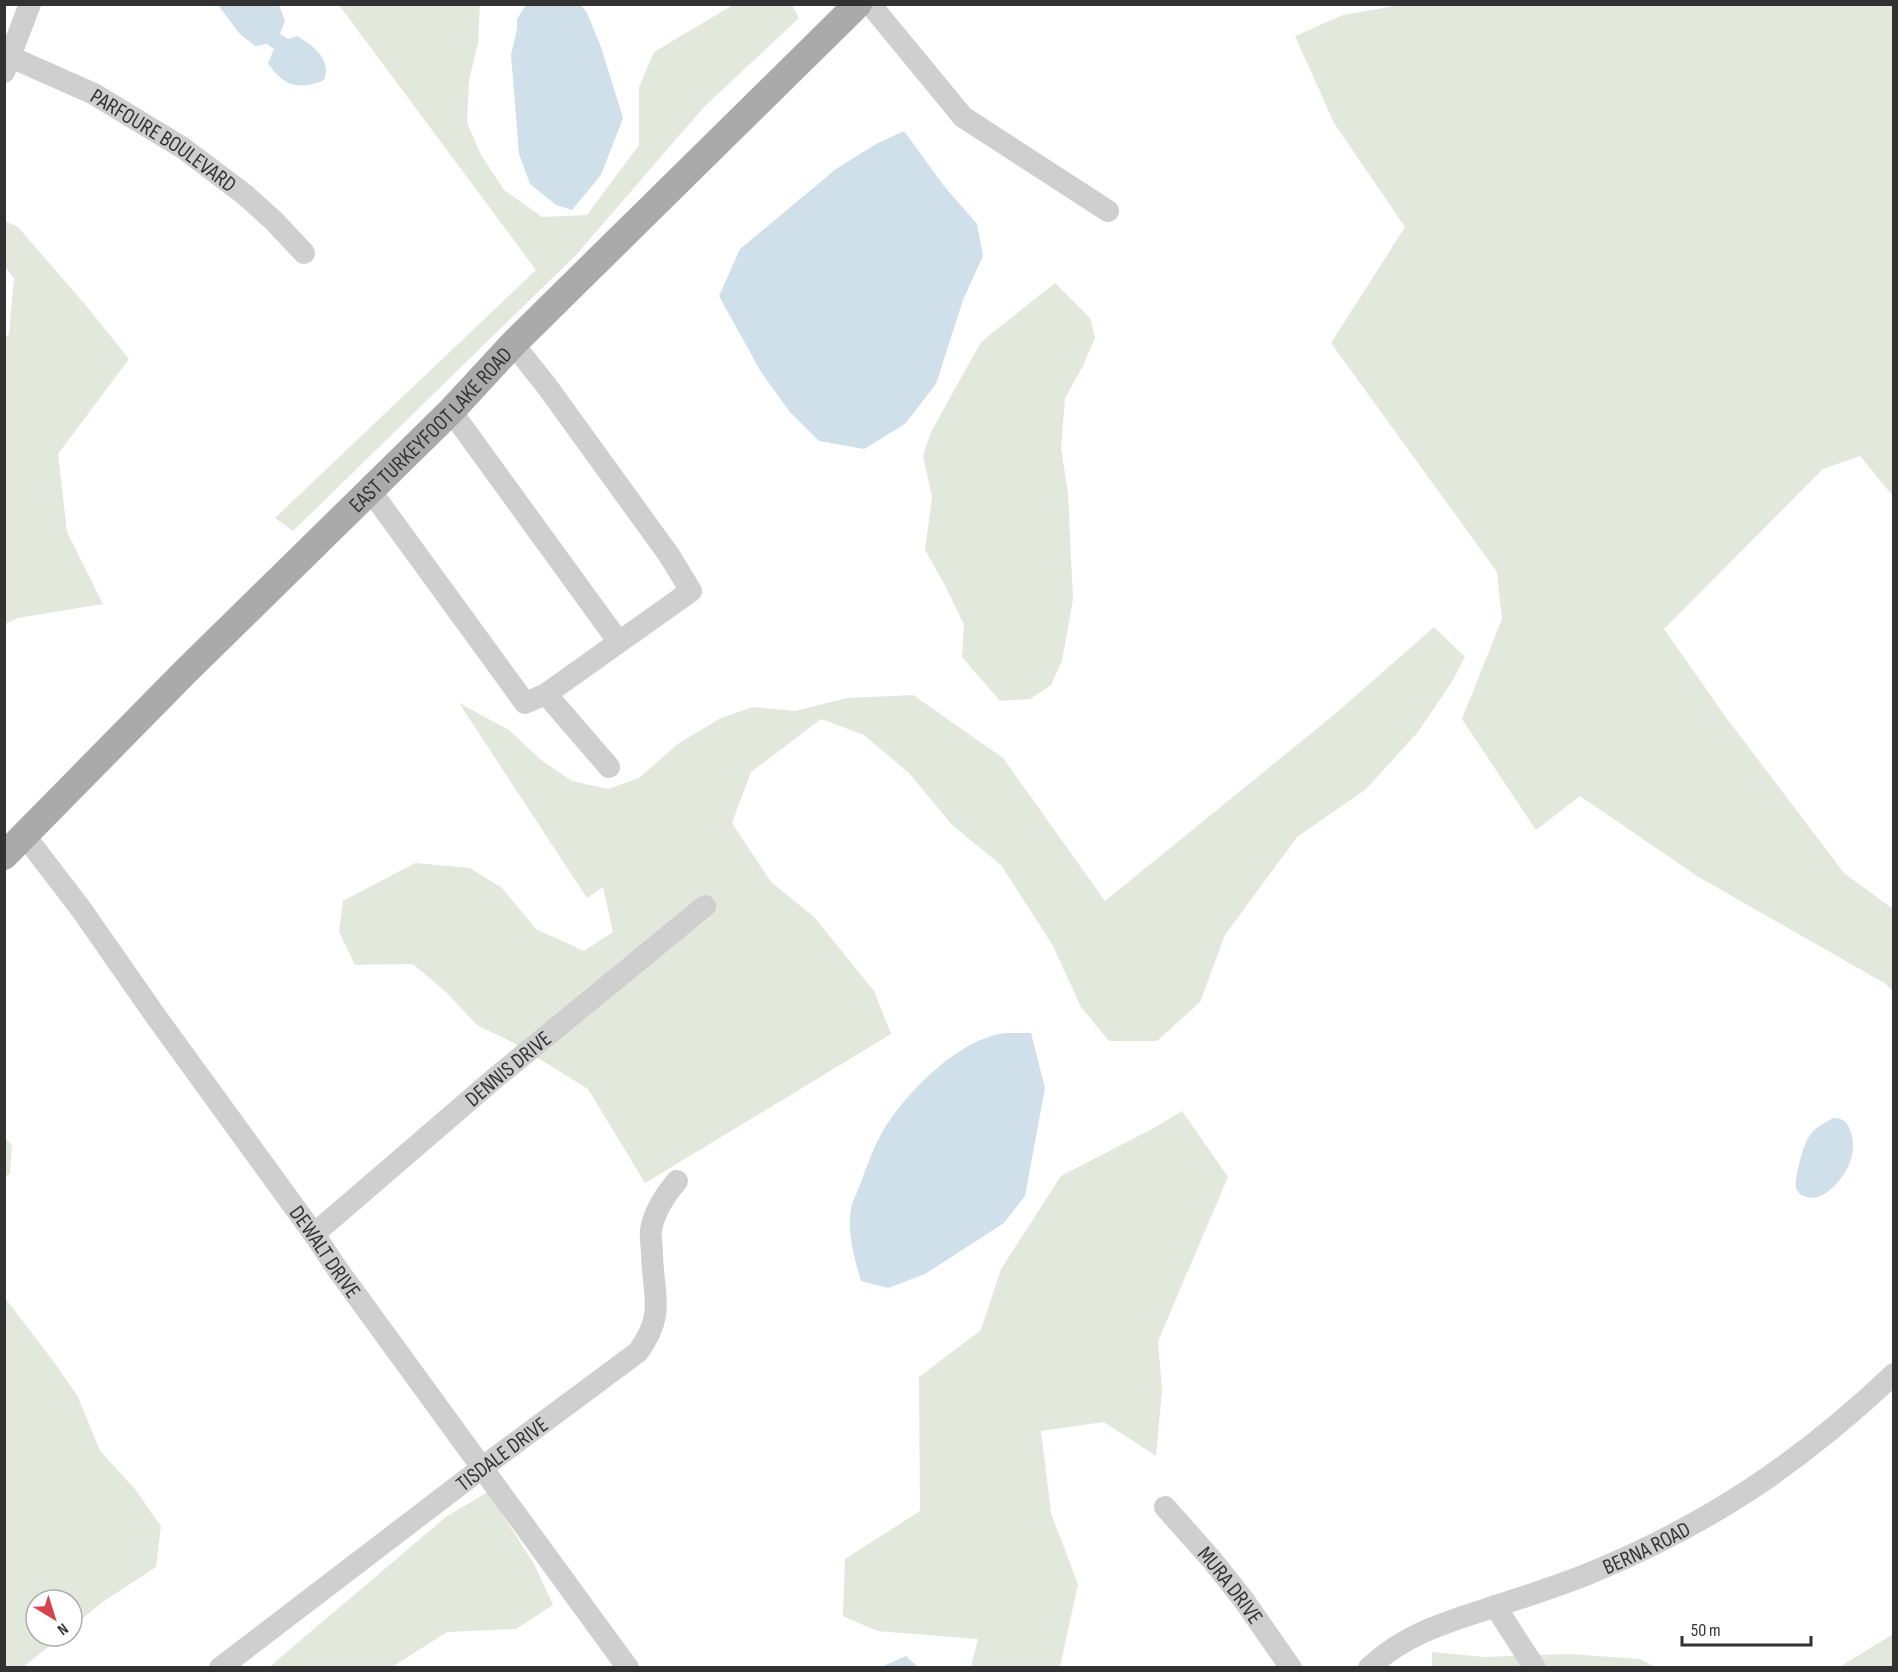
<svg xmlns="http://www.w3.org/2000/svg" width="1898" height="1672" font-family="'Sofia Sans Condensed',sans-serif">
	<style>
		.green { fill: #e2e8dc }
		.water { fill: #d0e0eb }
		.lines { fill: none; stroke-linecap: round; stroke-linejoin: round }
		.minor { stroke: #cfcfcf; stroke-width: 22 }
		.major { stroke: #aaa; stroke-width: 28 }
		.labels { text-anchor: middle; stroke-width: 6; stroke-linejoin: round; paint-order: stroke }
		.street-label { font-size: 22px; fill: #323232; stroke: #fff }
	</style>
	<rect width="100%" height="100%" fill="#fff"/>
	<path class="green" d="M 1406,4 L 1893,5 L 1893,496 L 1860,456 L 1823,469 L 1664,629 L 1725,716 L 1844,873 L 1893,909 L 1893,992 L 1886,984 L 1697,876 L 1580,796 L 1536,830 L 1462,719 L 1502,619 L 1497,572 L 1331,343 L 1405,227 L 1334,123 L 1295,36 L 1343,15 Z
		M 339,5 L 480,5 L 478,43 L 469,80 L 467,123 L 481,155 L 504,190 L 542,217 L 587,215 L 639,145 L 639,87 L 654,52 L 733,5 L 792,5 L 799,18 L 703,108 L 576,255 L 293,531 L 275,518 L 536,270 Z
		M 5,221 L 18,227 L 88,308 L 129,359 L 58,454 L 67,532 L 103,604 L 18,618 L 5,624 L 4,339 L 9,334 L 14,278 L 5,267 Z
		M 1055,283 L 1090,318 L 1095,338 L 1083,366 L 1065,398 L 1061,448 L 1068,493 L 1073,599 L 1062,661 L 1051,685 L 1030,699 L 1000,701 L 962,657 L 964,625 L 947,589 L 925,550 L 932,497 L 923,456 L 931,432 L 981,342 Z
		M 1434,627 L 1465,657 L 1453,680 L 1418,732 L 1366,789 L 1297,837 L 1225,935 L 1200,1002 L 1157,1041 L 1109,1041 L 1081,1007 L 1052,944 L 1001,865 L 952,825 L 910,774 L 864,735 L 821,719 L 751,772 L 732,823 L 771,882 L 814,917 L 874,991 L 891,1034 L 645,1183 L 588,1089 L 512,1042 L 477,1025 L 446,992 L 413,964 L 355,965 L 339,932 L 343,901 L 415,863 L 470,868 L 502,888 L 536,929 L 584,951 L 613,932 L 603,887 L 587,898 L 459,703 L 509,730 L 541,760 L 572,781 L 608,789 L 639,778 L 678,744 L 719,719 L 752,707 L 795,711 L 847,698 L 913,695 L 1003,758 L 1105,901 L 1335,714 Z
		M 1182,1111 L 1228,1177 L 1158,1341 L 1162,1390 L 1156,1456 L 1104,1422 L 1041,1431 L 1051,1513 L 1078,1584 L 1060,1667 L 971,1667 L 978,1639 L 877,1631 L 843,1616 L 845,1559 L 920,1511 L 919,1377 L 981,1330 L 1001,1269 L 1061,1176 L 1152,1129 Z
		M 5,1137 L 12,1146 L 10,1174 L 5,1176 Z
		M 5,1298 L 54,1362 L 78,1397 L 100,1451 L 135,1489 L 161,1526 L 156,1567 L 104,1601 L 72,1627 L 72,1600 L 36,1600 L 36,1636 L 62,1636 L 23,1667 L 5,1667 Z
		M 488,1492 L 534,1564 L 553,1605 L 516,1629 L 447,1632 L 392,1667 L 268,1668 L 447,1516 Z
		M 1893,1634 L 1893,1667 L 1840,1667 L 1843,1665 Z
		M 1432,1652 L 1484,1657 L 1569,1654 L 1640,1659 L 1655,1667 L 1432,1667 Z"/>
	<path class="water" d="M 218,5 L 279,5 L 285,21 L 280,34 L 288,39 L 297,36 C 314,46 332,60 324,80 C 298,91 283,86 268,63 L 274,49 L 267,44 L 255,46 L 239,33 Z
		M 526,5 L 581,5 L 587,13 L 601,47 L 623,118 L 601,175 L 572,210 L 556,205 L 530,184 L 519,154 L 511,55 L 517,29 L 517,19 Z
		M 904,131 L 944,186 L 977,224 L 983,256 L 963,300 L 936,384 L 905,424 L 864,449 L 819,441 L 789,411 L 761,372 L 719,296 L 740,249 L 836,169 L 876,144 Z
		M 1005,1033 L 1031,1033 L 1045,1088 L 1025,1196 L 1004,1223 L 925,1274 L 888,1288 L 861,1281 C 854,1257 847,1233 851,1208 C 853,1200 858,1191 861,1182 C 868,1163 876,1141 887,1124 C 912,1087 960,1039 1005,1033 Z
		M 1833,1118 C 1842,1118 1847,1121 1850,1130 C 1860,1153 1844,1182 1824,1194 C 1818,1197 1813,1199 1806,1197 C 1802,1196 1797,1192 1796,1188 C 1794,1179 1803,1147 1808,1138 C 1813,1129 1824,1123 1833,1118 Z
		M 906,1656 L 918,1667 L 881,1667 Z"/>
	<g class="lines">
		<g class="minor">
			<path d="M 870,4 L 963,117 L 1108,211"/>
			<path id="s1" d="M 4,54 L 94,94 L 183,148 L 244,194 L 274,221 L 304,253"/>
			<path d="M 4,72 L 30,4"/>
			<path d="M 451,411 L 618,641"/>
			<path d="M 370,490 L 525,703 L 546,694 L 691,591 L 669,555 L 546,385 L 513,344"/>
			<path d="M 546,694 L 609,767"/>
			<path id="s2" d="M 25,836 L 81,909 L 157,1018 L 314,1234 L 338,1270 L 628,1668"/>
			<path id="s3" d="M 314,1234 L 494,1079 L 705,906"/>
			<path id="s4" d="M 1165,1507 L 1212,1560 L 1243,1599 L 1291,1668"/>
			<path d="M 1495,1606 L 1535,1668"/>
			<path id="s5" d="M 220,1668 L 483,1467 L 638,1352 C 666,1314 653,1296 652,1254 C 652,1246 650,1238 651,1230 C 654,1212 665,1195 677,1181"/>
			<path id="s6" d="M 1369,1668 C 1401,1637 1440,1624 1481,1611 C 1517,1599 1553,1588 1588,1574 C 1708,1525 1800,1463 1894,1374"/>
		</g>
		<path class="major" id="s7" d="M 4,856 L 185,672 L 451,411 L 513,344 L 858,4"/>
	</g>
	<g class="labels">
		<g class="street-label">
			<text dy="8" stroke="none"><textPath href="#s1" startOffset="182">PARFOURE BOULEVARD</textPath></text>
			<text dy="8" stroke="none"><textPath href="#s7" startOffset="603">EAST TURKEYFOOT LAKE ROAD</textPath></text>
			<text dy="8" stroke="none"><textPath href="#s3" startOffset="255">DENNIS DRIVE</textPath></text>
			<text dy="8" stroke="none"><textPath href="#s2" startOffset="513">DEWALT DRIVE</textPath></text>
			<text dy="8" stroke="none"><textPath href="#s5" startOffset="354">TISDALE DRIVE</textPath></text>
			<text dy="8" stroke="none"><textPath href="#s6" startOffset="304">BERNA ROAD</textPath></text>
			<text dy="8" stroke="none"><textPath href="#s4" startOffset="102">MURA DRIVE</textPath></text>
		</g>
	</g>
	<rect width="1898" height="1672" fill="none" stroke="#323232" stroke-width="12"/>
	<g transform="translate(54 1618) rotate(142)"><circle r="28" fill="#ffffff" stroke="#adadad" stroke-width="1.5"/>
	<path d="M0-4.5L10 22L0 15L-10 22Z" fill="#d9434d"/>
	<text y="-9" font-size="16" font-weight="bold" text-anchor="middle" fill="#323232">N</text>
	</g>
	<path d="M1682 1636v9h129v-9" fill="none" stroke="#323232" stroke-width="3"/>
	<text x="1691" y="1636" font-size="18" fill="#323232" stroke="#ffffff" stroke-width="4.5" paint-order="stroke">50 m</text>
</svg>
